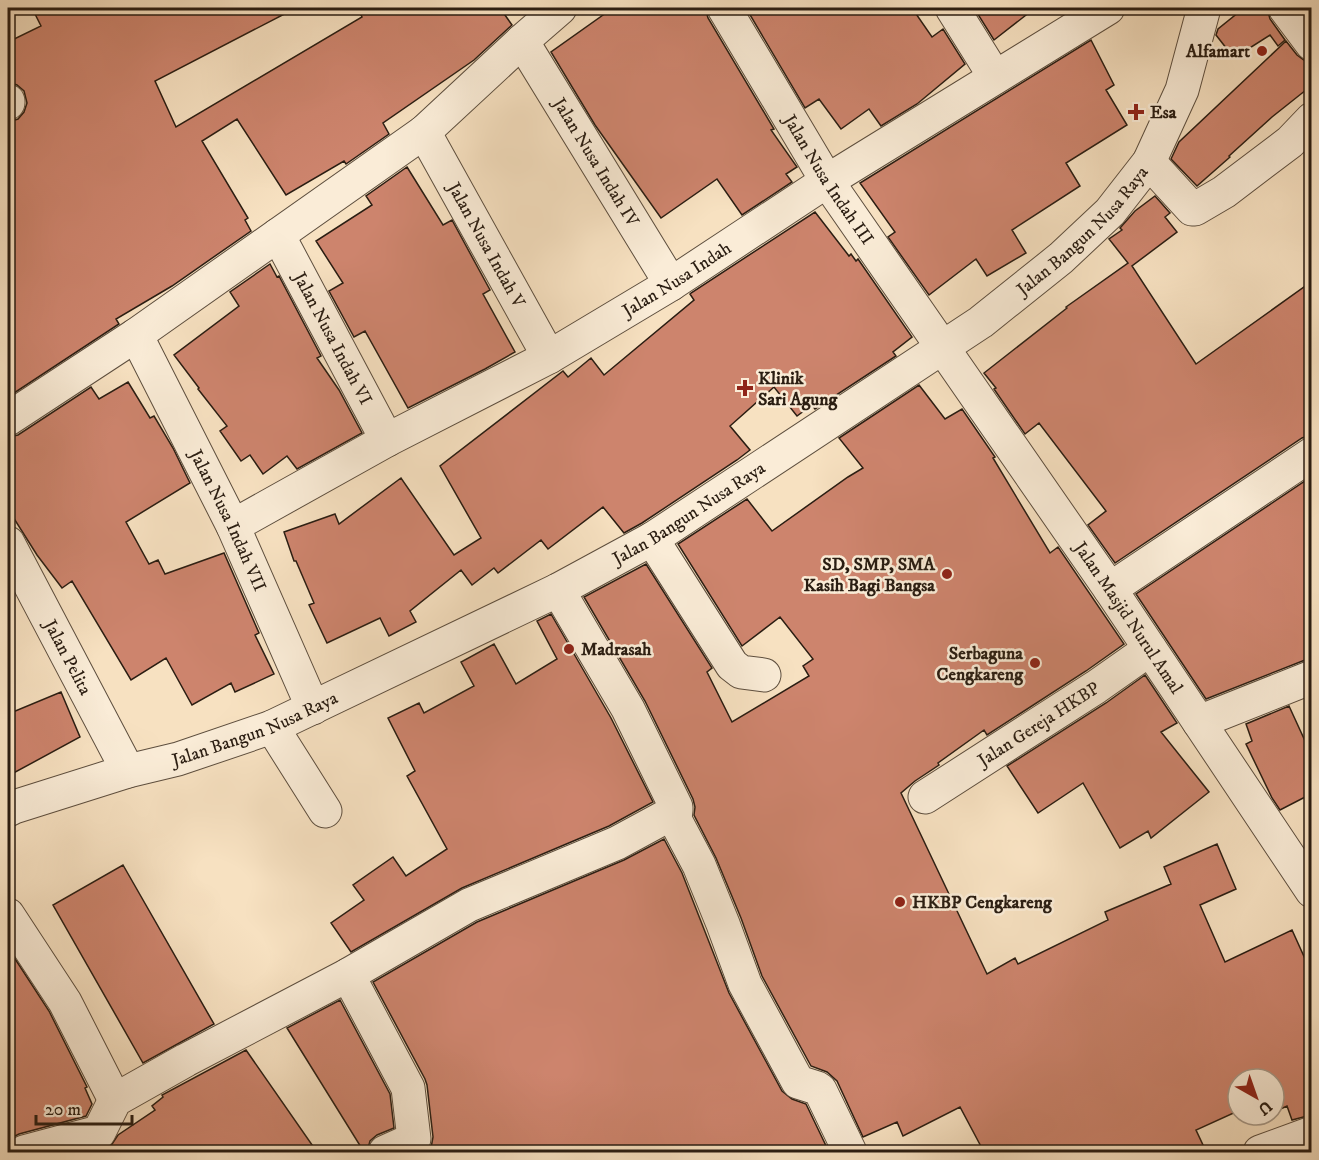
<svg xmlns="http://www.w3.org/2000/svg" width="1319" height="1160" font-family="'IM FELL DW Pica',serif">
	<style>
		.building { fill: #cd846d; stroke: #2a1d12; stroke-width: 1.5 }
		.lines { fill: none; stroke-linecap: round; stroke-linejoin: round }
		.minor-casing { stroke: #5d4e3e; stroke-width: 35 }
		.minor { stroke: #faecd7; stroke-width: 33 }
		.poi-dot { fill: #8f2418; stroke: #faecd7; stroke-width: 2 }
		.labels { text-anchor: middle; stroke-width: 5; stroke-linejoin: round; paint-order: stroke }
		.poi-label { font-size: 18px; font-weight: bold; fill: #2a1d12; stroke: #faecd7; text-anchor: start }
		.street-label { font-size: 18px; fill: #2a1d12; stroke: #faecd7 }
	</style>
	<rect width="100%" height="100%" fill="#f7e1c1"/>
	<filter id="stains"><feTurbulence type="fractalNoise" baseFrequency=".00333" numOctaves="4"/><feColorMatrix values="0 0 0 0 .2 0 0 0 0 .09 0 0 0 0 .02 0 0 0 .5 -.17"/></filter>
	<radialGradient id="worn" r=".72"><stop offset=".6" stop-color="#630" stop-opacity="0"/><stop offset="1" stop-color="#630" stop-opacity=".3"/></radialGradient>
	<path class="building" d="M 32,8 L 296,8 L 155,81 L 176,127 L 362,17 L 357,8 L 500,8 L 512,25 L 474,60 L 383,123 L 389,134 L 346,164 L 344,161 L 286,195 L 237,119 L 202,141 L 248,218 L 245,220 L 251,231 L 172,286 L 116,319 L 119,324 L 8,397 L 8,122 L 18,119 L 24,112 L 27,103 L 24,91 L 17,85 L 8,82 L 8,42 L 41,26 Z
		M 613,8 L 705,8 L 708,18 L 774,129 L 771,130 L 797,167 L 786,174 L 792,182 L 742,215 L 717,179 L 661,218 L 595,125 L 551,52 Z
		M 746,8 L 912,8 L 932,37 L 943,29 L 965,64 L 917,104 L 881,126 L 869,109 L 841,129 L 819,99 L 805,108 Z
		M 974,8 L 1035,8 L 994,40 Z
		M 1244,8 L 1267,8 L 1270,19 L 1285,40 L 1278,46 L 1270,35 L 1234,58 L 1216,35 L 1218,29 Z
		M 1091,40 L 1114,85 L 1106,90 L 1127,125 L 1066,163 L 1080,186 L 1012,230 L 1026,253 L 987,276 L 976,259 L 929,295 L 888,237 L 895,232 L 860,183 Z
		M 1286,41 L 1297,55 L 1305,61 L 1311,69 L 1311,86 L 1272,117 L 1229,156 L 1230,157 L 1197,186 L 1171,159 L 1179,142 Z
		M 407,167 L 443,225 L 452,220 L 490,290 L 483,294 L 515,352 L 485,369 L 408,408 L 365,331 L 354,337 L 329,291 L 343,283 L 316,241 L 372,205 L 366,196 Z
		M 1155,196 L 1170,213 L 1165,217 L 1177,232 L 1132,266 L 1196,364 L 1311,282 L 1311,435 L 1302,438 L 1115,563 L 1088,525 L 1106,511 L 1039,423 L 1025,434 L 994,389 L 996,388 L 984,373 L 1067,308 L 1066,307 L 1128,263 L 1109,239 L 1122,230 L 1120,228 L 1135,211 Z
		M 815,212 L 849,256 L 851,254 L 856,261 L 858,259 L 912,337 L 893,352 L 896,356 L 815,409 L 812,405 L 797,416 L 774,387 L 730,426 L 750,450 L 737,460 L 642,523 L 624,533 L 603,507 L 548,549 L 541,540 L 498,573 L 494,568 L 472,585 L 461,570 L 410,611 L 416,622 L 389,636 L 380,618 L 327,643 L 309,605 L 314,603 L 296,561 L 294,561 L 284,532 L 335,514 L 339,524 L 401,478 L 454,555 L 481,538 L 440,466 L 563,371 L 568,377 L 591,358 L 604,375 L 694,300 L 690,294 L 691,293 Z
		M 270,264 L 277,277 L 279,276 L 321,356 L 317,358 L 339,390 L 362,433 L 297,469 L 287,456 L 263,474 L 250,455 L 241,461 L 220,431 L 227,426 L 198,389 L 199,388 L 174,355 L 239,306 L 230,292 Z
		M 128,382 L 150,418 L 154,416 L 173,448 L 190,483 L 126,522 L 149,564 L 158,560 L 165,574 L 224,553 L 259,633 L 255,635 L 274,674 L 235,692 L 231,683 L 192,705 L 166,658 L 131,680 L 72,581 L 62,588 L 37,555 L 8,509 L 8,437 L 18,435 L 91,387 L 99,399 Z
		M 919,385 L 945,419 L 962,409 L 995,457 L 993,458 L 1050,553 L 1058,547 L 1124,644 L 1086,671 L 987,735 L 984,730 L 938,763 L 939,765 L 915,781 L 901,793 L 987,974 L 1015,958 L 1018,964 L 1108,920 L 1105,912 L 1171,884 L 1164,867 L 1217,844 L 1236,889 L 1200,905 L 1225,962 L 1292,930 L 1311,972 L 1311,1115 L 1292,1120 L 1287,1106 L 1274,1112 L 1274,1079 L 1238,1079 L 1238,1111 L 1196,1130 L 1203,1145 L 1189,1152 L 984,1152 L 960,1107 L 903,1136 L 897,1122 L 863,1137 L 837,1081 L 827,1072 L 811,1066 L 762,976 L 741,918 L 716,858 L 694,815 L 695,807 L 693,799 L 645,701 L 584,597 L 646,564 L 712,668 L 707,672 L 732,722 L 809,676 L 803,666 L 813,659 L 780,617 L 742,646 L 678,544 L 747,499 L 772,531 L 848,477 L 863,468 L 839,438 Z
		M 1311,477 L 1311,659 L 1305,660 L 1206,699 L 1136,594 Z
		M 551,614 L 611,718 L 653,802 L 609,826 L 462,888 L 351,952 L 331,923 L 364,900 L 353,885 L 393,857 L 406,876 L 447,849 L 407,776 L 415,771 L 388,718 L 419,703 L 424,713 L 474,686 L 461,662 L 494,644 L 516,684 L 557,659 L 537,621 Z
		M 1145,675 L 1177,723 L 1161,732 L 1209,792 L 1151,838 L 1148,831 L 1120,848 L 1083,783 L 1038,813 L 1007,766 L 1106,703 Z
		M 61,692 L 80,737 L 8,776 L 8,714 Z
		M 1289,706 L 1311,754 L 1311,794 L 1280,810 L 1272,798 L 1246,744 L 1252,741 L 1246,724 Z
		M 664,839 L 682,873 L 729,993 L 782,1091 L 792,1099 L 806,1104 L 829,1152 L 426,1152 L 431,1148 L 433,1137 L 427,1085 L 425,1079 L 373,982 L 477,922 L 624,860 Z
		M 123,865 L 214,1024 L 143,1063 L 53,905 Z
		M 8,948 L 49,1011 L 87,1087 L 85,1088 L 92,1104 L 86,1116 L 19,1134 L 11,1138 L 8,1144 Z
		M 340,1000 L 390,1094 L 394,1128 L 377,1135 L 370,1141 L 367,1152 L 364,1152 L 287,1028 Z
		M 246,1050 L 317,1152 L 95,1152 L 110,1147 L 118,1135 L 155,1110 L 152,1106 L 163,1097 L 162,1095 Z"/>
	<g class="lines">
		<defs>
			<g id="minor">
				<path id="s1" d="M 724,8 L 827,181 L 1110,589 L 1312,891"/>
				<path d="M 952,8 L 995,77"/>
				<path d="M 1285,8 L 1312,44"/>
				<path id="s2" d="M 522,41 L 671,284"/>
				<path d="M 8,101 L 8,103"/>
				<path id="s3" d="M 424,132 L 549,357"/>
				<path d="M 1149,162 L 1192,209 L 1195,209 L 1224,192 L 1290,142 L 1312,119"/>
				<path id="s4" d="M 278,235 L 387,440"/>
				<path id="s5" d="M 136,335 L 233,526 L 313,708"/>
				<path d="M 8,419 L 136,335 L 424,132 L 522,41 L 560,8"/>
				<path id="s6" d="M 233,526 L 387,440 L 549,357 L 671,284 L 827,181 L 1108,8"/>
				<path d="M 652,539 L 732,665 L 741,672 L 764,675"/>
				<path id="s7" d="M 8,543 L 128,771"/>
				<path d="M 1110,589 L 1312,454"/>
				<path d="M 1199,722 L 1312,677"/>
				<path d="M 272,727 L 325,811"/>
				<path id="s8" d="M 925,797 L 1096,687 L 1150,649"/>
				<path id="s9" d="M 8,810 L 14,807 L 128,771 L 178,759 L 272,727 L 558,590 L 652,539 L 981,322 L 1061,258 L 1110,212 L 1149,162 L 1182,90 L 1204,8"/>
				<path d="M 672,814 L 699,865 L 723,924 L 745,984 L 798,1082 L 817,1088 L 820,1090 L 850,1152"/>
				<path d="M 8,915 L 65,1002 L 115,1100"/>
				<path d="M 348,975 L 408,1088 L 414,1139 L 385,1152"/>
				<path d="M 24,1152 L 99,1132 L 115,1100 L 186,1060 L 348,975 L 469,905 L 617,843 L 676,811 L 676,807 L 628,709 L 558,590"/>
				<path d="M 1260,1152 L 1312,1133"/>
			</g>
		</defs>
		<use href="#minor" class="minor-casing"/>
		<use href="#minor" class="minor"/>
	</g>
	<g class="poi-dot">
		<circle cx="1262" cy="51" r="6"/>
		<path d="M1133 103h6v6h6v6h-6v6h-6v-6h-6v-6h6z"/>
		<path d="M742 379h6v6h6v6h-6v6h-6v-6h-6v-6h6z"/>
		<circle cx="947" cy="574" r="6"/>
		<circle cx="569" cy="649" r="6"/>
		<circle cx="1035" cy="663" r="6"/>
		<circle cx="900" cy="902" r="6"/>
	</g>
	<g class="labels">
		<g class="poi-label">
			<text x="1250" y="57" text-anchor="end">Alfamart</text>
			<text x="1150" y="118">Esa</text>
			<text x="758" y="384">Klinik<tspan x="758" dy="21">Sari Agung</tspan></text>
			<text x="935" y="570" text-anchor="end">SD, SMP, SMA<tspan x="935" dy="21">Kasih Bagi Bangsa</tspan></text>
			<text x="581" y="655">Madrasah</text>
			<text x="1023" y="659" text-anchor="end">Serbaguna<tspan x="1023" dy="21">Cengkareng</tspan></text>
			<text x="912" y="908">HKBP Cengkareng</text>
		</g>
		<g class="street-label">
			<text dy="6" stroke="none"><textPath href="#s2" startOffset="142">Jalan Nusa Indah IV</textPath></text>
			<text dy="6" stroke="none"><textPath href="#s1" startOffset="201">Jalan Nusa Indah III</textPath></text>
			<text dy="6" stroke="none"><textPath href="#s9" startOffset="1232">Jalan Bangun Nusa Raya</textPath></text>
			<text dy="6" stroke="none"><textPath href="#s3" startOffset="129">Jalan Nusa Indah V</textPath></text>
			<text dy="6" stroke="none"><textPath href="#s6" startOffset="508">Jalan Nusa Indah</textPath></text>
			<text dy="6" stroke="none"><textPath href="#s4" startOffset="117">Jalan Nusa Indah VI</textPath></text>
			<text dy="6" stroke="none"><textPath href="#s9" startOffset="746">Jalan Bangun Nusa Raya</textPath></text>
			<text dy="6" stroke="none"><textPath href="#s5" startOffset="207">Jalan Nusa Indah VII</textPath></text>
			<text dy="6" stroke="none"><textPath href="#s1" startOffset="732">Jalan Masjid Nurul Amal</textPath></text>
			<text dy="6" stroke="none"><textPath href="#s7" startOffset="129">Jalan Pelita</textPath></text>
			<text dy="6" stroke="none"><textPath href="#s8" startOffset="135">Jalan Gereja HKBP</textPath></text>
			<text dy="6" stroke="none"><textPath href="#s9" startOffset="260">Jalan Bangun Nusa Raya</textPath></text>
		</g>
	</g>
	<rect width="1319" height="1160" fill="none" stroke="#f7e1c1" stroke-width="30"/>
	<rect x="9" y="9" width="1301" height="1142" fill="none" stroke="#2a1d12" stroke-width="3"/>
	<rect x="15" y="15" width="1289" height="1130" fill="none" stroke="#2a1d12" stroke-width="1.5"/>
	<g transform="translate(1256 1097) rotate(140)"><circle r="28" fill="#faecd7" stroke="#a79988" stroke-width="1.5"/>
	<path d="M0-4.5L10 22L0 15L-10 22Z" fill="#8f2418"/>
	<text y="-9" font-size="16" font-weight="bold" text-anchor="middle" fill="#2a1d12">U</text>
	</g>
	<path d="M36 1115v9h96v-9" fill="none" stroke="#2a1d12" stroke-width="3"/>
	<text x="45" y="1115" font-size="18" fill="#2a1d12" stroke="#faecd7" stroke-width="4.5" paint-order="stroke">20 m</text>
	<rect width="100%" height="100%" filter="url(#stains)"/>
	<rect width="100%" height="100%" fill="url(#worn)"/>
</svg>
